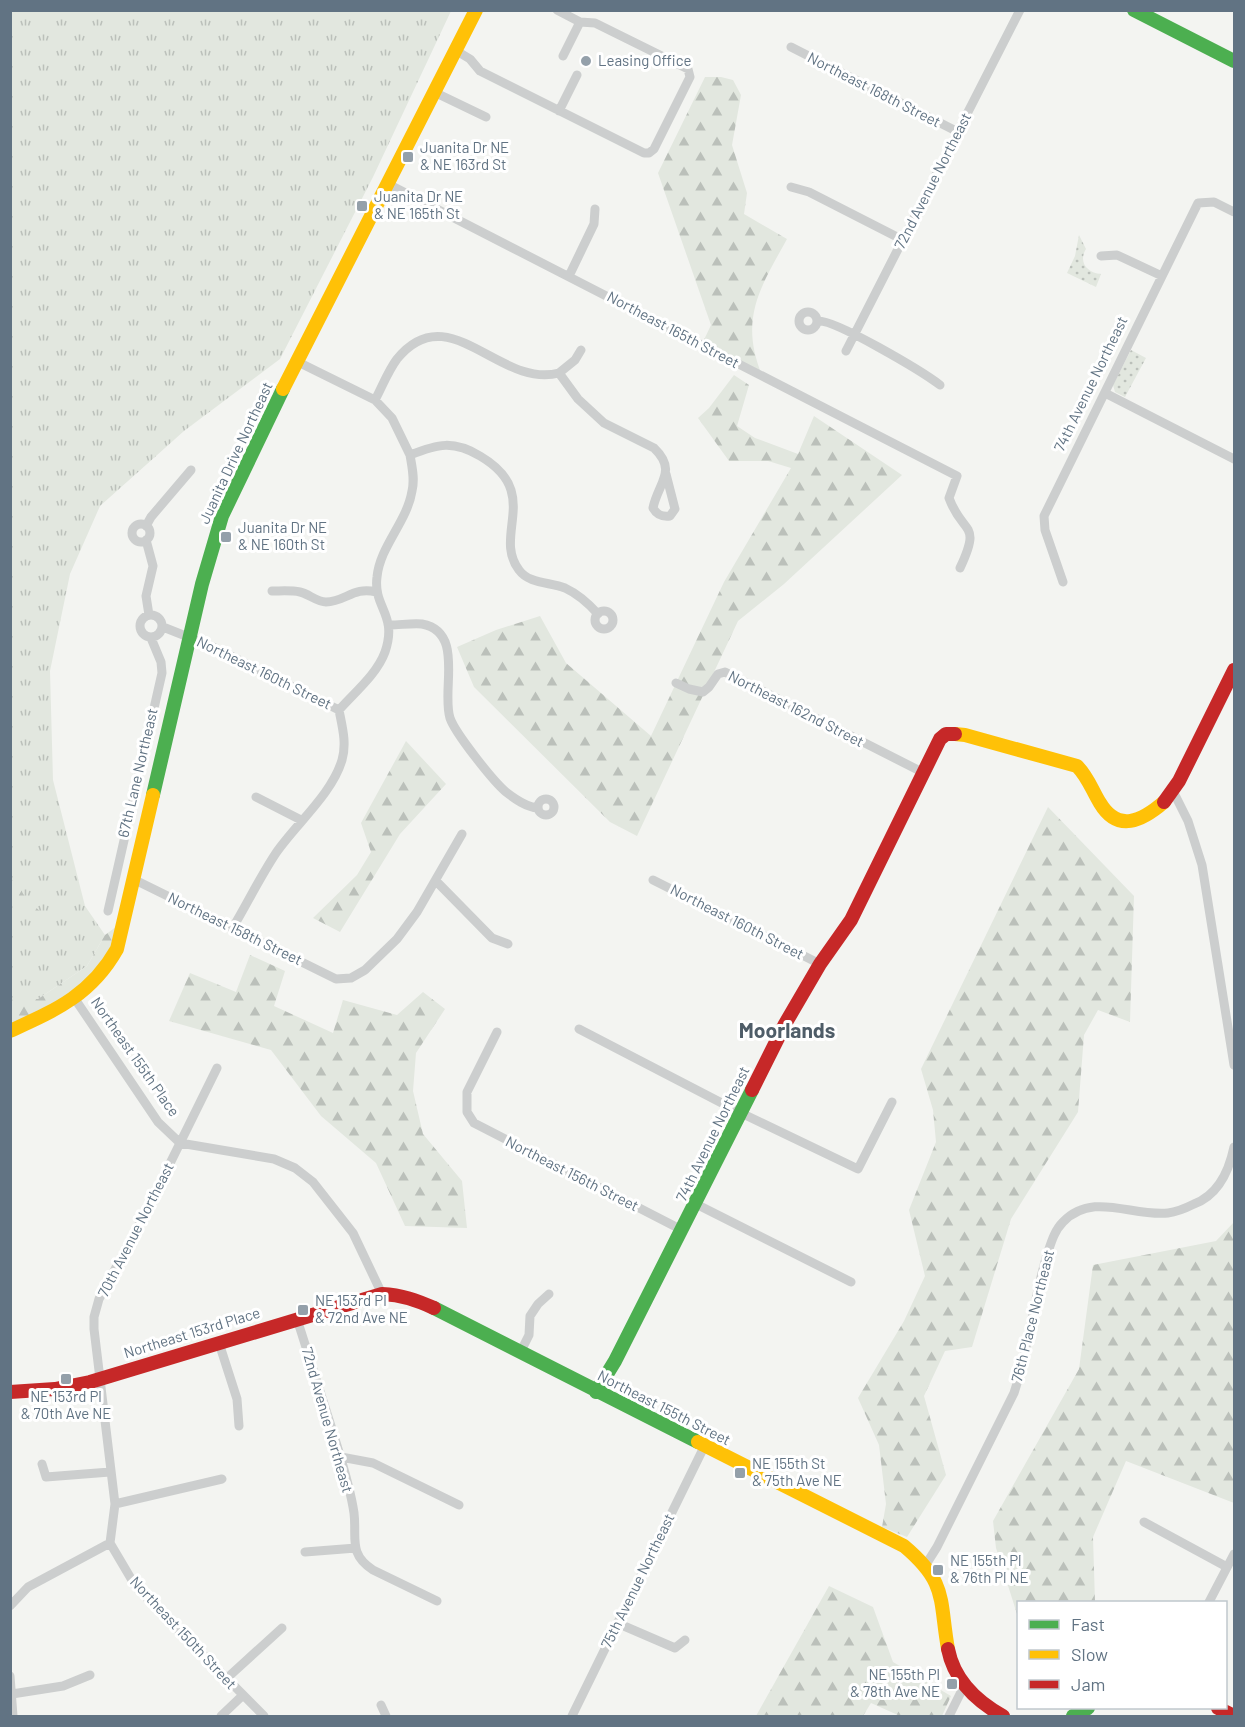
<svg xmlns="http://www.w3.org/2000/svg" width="1245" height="1727" font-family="Barlow,sans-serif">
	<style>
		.grass { fill: url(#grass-tufts) }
		.forest { fill: url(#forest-firs) }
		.park { fill: url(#park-dots) }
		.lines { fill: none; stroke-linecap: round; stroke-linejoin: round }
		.street { stroke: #cccece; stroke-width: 9 }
		.fast { stroke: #4caf50; stroke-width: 14 }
		.slow { stroke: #ffc107; stroke-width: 14 }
		.jam { stroke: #c62828; stroke-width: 14 }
		.poi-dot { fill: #94a0aa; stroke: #fff; stroke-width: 2 }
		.labels { text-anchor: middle; stroke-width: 6; stroke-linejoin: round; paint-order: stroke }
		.poi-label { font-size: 15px; fill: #617383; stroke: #fff; text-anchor: start }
		.street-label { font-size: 15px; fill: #617383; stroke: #fff }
		.district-label { font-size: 21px; font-weight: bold; fill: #4f5d68; stroke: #fff }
	</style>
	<defs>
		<pattern id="grass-tufts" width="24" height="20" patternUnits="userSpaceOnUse" patternTransform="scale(1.5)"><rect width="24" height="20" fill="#e2e7df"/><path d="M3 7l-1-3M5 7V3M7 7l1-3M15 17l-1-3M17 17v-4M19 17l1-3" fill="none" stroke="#bbc0ba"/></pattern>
		<pattern id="forest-firs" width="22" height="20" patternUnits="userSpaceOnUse" patternTransform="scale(1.5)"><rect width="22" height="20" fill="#e2e7df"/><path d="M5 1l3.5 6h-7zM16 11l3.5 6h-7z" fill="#bbc0ba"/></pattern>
		<pattern id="park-dots" width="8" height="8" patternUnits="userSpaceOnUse" patternTransform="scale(1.5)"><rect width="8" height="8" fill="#e2e7df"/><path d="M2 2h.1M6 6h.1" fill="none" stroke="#bbc0ba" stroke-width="1.8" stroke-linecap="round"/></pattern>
	</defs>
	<rect width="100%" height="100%" fill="#f3f4f1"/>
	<path class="grass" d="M 11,11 L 451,11 L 373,177 L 280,359 L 184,431 L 100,506 L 70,574 L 50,671 L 53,780 L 85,906 L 105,935 L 87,966 L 38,999 L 11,999 Z"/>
	<path class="forest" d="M 705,77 L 721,77 L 733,80 L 741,95 L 732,145 L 747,193 L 744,214 L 787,239 C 760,288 739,319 762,375 L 702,344 L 711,325 L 658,173 Z
		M 734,375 L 749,385 L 737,426 L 755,438 L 798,454 L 814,416 L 902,475 L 784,584 L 738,621 L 637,836 L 610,822 L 474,687 L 457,647 L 496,630 L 540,616 L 566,663 L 651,736 L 724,582 L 791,468 L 768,461 L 729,461 L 698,418 L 709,408 Z
		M 406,741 L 446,784 L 400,834 L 340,932 L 313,918 L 357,875 L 371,852 L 361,823 Z
		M 1048,807 L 1134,896 L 1130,1022 L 1098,1010 L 1084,1035 L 1078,1112 L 1011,1219 L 972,1347 L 945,1351 L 924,1396 L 946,1475 L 907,1537 L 882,1527 L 886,1504 L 879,1445 L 858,1398 L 904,1321 L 925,1276 L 909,1210 L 936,1142 L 933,1110 L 921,1069 Z
		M 11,878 L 27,899 L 46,917 L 11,906 Z
		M 128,918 L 104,979 L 11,1032 L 11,999 L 38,999 L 87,966 L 105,935 Z
		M 250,955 L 285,971 L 274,1006 L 333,1033 L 343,1000 L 397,1015 L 423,992 L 445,1009 L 416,1053 L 413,1091 L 423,1134 L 462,1181 L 467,1228 L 405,1226 L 376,1163 L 321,1116 L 271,1050 L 169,1021 L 190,973 L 236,992 Z
		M 1234,1222 L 1234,1503 L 1126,1461 L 1093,1537 L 1095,1602 L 1018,1602 L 1018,1617 L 996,1548 L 993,1521 L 1079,1369 L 1093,1265 L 1216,1241 Z
		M 829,1586 L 873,1607 L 893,1662 L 951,1696 L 942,1716 L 900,1716 L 871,1703 L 863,1716 L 756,1716 Z"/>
	<path class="park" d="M 1079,235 L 1086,249 C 1078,262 1087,273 1101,274 L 1096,287 L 1067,273 L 1075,256 Z
		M 1131,350 L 1146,358 L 1125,397 L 1115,392 L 1113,385 Z"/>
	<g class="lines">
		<path class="street" d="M 791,47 L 958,132
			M 455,50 L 470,59 L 480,71 L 644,153 L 649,153 L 654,149 L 690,77 L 688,69 L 595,23 L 580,22 L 557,10
			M 563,56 L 580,22
			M 434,92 L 486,117
			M 559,111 L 577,75
			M 388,184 L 957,476 L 949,498 C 963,536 982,521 960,568
			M 791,187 L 809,192 L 903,240
			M 1101,256 L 1117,255 L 1162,276
			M 569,276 L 594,224 L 595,209
			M799 321a9 9 0 1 1 18 0a9 9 0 1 1-18 0Z
			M 817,321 C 833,318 923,372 940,385
			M 846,351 L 1020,10
			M 298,362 L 375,400 L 392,418 L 410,455 C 438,444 453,440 480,456 C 543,493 492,535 519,570 C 529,584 550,582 565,588 C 578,594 589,604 598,614
			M 559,373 L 575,360 L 581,350
			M 1105,393 L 1234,459
			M 375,400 C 382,387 388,371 397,359 C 449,295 499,389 559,373 L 578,399 L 604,423 L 654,448 C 678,471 658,483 653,508 C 657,515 662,517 670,516 L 675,509 L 666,474
			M132 533a9 9 0 1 1 18 0a9 9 0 1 1-18 0Z
			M 146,526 L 151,517 L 191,470
			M 146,540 L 153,566 L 146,596 L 149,615
			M 1063,582 L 1045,530 L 1044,516 L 1198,203 L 1214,202 L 1234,212
			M 272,591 C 281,591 291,590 300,592 C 309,594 317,602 326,602 C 345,602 354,586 376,592
			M595 620a9 9 0 1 1 18 0a9 9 0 1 1-18 0Z
			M140 626a11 11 0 1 1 22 0a11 11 0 1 1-22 0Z
			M 390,625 C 400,625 412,623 422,624 C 465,632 441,690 450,718 C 455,733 493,781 506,792 C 515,799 526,807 538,808
			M 163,627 L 211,646 L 339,710
			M 676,683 L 689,689 L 703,692 L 709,687 L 718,674 L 725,672 L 922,772
			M 1173,791 L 1188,821 L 1202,865 L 1234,1065
			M 256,797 L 301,820
			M538 807a8 8 0 1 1 16 0a8 8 0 1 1-16 0Z
			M 133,879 L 336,979 L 351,978 L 365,970 L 397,939 L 417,912 L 462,834
			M 653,880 L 820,964
			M 436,881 L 492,938 L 508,944
			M 108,911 L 162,673 L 161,662 L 151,638
			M 232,929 C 247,904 260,877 276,853 C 296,824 332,794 342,760 C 347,743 342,726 339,710 C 355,692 377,674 385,652 C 398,614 373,608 377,577 C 380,546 407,522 412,491 C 415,479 412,467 410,455
			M 75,999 L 158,1122 L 180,1143 L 274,1159 L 295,1168 L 313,1182 L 353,1233 L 382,1294
			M 579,1029 L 741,1113 L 858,1169 L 892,1102
			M 497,1032 L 467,1092 L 467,1112 L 474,1123 L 682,1230
			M 696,1204 L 851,1282
			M 297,1319 C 309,1356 320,1392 332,1429 C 340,1456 350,1485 354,1513 C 357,1538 348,1554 373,1570 L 437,1601
			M 219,1343 L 237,1399 L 239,1426
			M 520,1353 L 529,1335 L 530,1316 L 538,1304 L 549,1294
			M 341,1457 L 373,1463 L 459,1505
			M 42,1464 L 46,1477 L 110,1472
			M 115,1504 L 222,1479
			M 1144,1522 L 1227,1567
			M 110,1543 L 115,1504 L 94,1329 L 94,1317 L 99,1299 L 149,1206 L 217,1068
			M 110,1543 L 136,1587 L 264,1716
			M 305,1552 L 356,1548
			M 925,1566 L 937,1547 L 1014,1393 C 1029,1348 1033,1300 1047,1255 C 1051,1243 1054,1231 1063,1222 C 1093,1191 1132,1217 1168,1213 C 1176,1212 1186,1208 1194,1204 C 1218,1195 1229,1171 1234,1147
			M 1209,1602 L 1234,1554
			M 10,1606 L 28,1587 L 110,1543
			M 617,1623 L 675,1648 L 685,1640
			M 10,1676 L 13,1716
			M 226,1679 L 282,1628
			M 12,1694 L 63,1686 L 90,1675
			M 381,1705 L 386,1716
			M 221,1716 L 242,1696
			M 572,1716 L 704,1447
			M 949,1716 L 964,1686"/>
		<path class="fast" d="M 1134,10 L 1234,61
			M 153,795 L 202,584 L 222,516 L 283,389
			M 434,1308 L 698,1442
			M 596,1392 L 615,1361 L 752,1090
			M 1073,1716 L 1088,1708"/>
		<path class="slow" d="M 283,389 L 476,10
			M 955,734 L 965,735 L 1077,766 C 1088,777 1092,790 1100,803 C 1118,833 1142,821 1164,802
			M 10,1031 C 56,1010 91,995 117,949 L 153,795
			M 698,1442 L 904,1546 C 948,1583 939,1599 948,1649"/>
		<path class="jam" d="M 1164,802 L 1179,781 L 1234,670
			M 752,1090 L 785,1024 L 820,964 L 851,920 L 940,739 L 946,734 L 955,734
			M 10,1392 L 55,1389 L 90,1382 L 382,1294 C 402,1295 416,1300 434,1308
			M 948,1649 C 954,1680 976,1701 1003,1716
			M 1218,1708 L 1234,1716"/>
	</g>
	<g class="poi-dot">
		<circle cx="586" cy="61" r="6"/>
		<rect x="402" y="151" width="12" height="12" rx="3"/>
		<rect x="356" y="200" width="12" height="12" rx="3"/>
		<rect x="220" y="531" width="12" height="12" rx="3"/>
		<rect x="297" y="1304" width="12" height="12" rx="3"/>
		<rect x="60" y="1373" width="12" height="12" rx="3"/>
		<rect x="734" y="1467" width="12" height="12" rx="3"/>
		<rect x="932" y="1564" width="12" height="12" rx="3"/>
		<rect x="946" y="1678" width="12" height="12" rx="3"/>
	</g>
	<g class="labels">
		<g class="poi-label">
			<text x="598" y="66">Leasing Office</text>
			<text x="420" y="153">Juanita Dr NE<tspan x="420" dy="17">&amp; NE 163rd St</tspan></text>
			<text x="374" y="202">Juanita Dr NE<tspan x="374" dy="17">&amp; NE 165th St</tspan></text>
			<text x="238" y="533">Juanita Dr NE<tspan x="238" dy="17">&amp; NE 160th St</tspan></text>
			<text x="315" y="1306">NE 153rd Pl<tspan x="315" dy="17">&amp; 72nd Ave NE</tspan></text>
			<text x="66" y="1402" text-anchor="middle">NE 153rd Pl<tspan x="66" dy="17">&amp; 70th Ave NE</tspan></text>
			<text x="752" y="1469">NE 155th St<tspan x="752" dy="17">&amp; 75th Ave NE</tspan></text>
			<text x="950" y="1566">NE 155th Pl<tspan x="950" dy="17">&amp; 76th Pl NE</tspan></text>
			<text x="940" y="1680" text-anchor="end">NE 155th Pl<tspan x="940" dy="17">&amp; 78th Ave NE</tspan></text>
		</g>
		<g class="street-label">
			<text transform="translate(874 90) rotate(27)" y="5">Northeast 168th Street</text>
			<text transform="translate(933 181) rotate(-63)" y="5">72nd Avenue Northeast</text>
			<text transform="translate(673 330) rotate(28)" y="5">Northeast 165th Street</text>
			<text transform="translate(1091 384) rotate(-64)" y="5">74th Avenue Northeast</text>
			<text transform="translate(236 453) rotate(-65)" y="5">Juanita Drive Northeast</text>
			<text transform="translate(264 673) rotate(26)" y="5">Northeast 160th Street</text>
			<text transform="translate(796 709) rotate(27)" y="5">Northeast 162nd Street</text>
			<text transform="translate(138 773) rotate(-77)" y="5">67th Lane Northeast</text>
			<text transform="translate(737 922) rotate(27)" y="5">Northeast 160th Street</text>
			<text transform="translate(235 929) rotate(26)" y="5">Northeast 158th Street</text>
			<text transform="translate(135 1057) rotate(55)" y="5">Northeast 155th Place</text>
			<text transform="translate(713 1134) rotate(-64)" y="5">74th Avenue Northeast</text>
			<text transform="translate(572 1174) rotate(27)" y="5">Northeast 156th Street</text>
			<text transform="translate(136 1230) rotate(-63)" y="5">70th Avenue Northeast</text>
			<text transform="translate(1033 1316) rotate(-76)" y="5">76th Place Northeast</text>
			<text transform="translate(192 1333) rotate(-17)" y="5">Northeast 153rd Place</text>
			<text transform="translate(664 1408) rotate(27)" y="5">Northeast 155th Street</text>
			<text transform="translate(327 1420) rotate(74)" y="5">72nd Avenue Northeast</text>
			<text transform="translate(638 1581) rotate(-64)" y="5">75th Avenue Northeast</text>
			<text transform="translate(183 1633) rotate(47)" y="5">Northeast 150th Street</text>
		</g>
		<g class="district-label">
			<text x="787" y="1038">Moorlands</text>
		</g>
	</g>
	<rect width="1245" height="1727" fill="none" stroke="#617383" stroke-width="24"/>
	<rect x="1017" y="1601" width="210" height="108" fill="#ffffff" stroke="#c0c7cd" stroke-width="1.5"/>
	<rect x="1029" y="1620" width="30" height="9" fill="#4caf50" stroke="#c0c7cd" stroke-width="1.5"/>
	<text x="1071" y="1631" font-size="18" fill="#617383">Fast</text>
	<rect x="1029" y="1650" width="30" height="9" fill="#ffc107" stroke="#c0c7cd" stroke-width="1.5"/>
	<text x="1071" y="1661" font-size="18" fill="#617383">Slow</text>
	<rect x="1029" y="1680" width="30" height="9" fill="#c62828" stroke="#c0c7cd" stroke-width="1.5"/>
	<text x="1071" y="1691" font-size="18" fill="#617383">Jam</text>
</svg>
